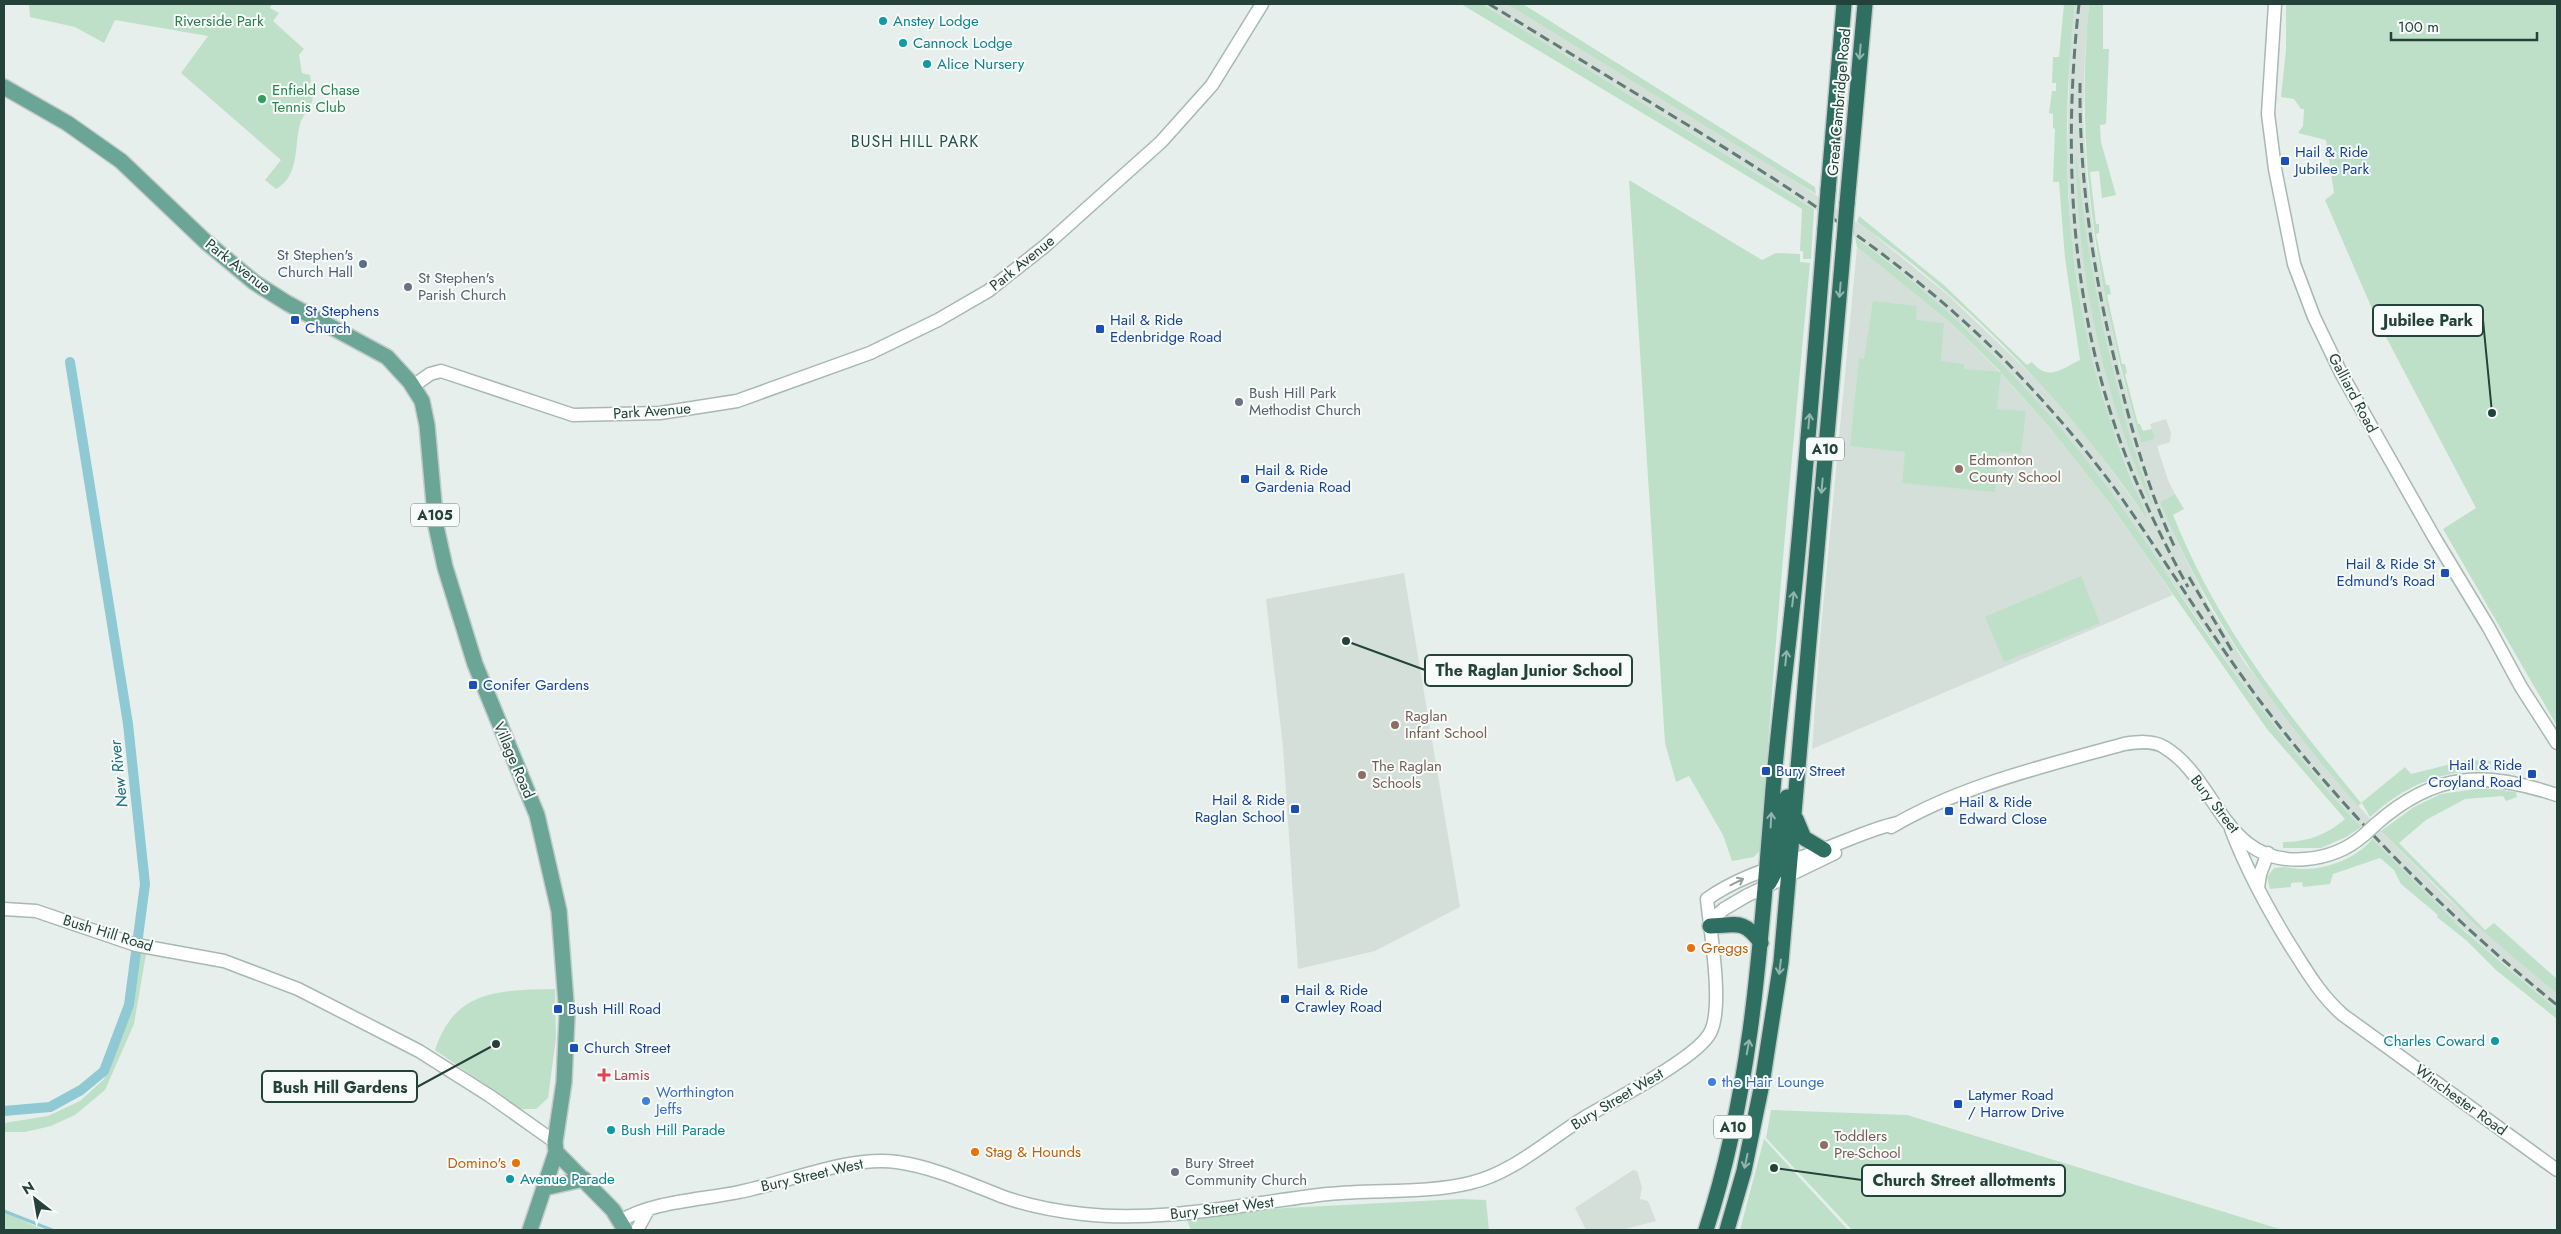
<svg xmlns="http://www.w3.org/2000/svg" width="2561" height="1234" font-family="Jost,sans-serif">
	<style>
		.built { fill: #d4dfda }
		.green { fill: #bfe0c8 }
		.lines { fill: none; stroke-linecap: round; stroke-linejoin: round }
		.stream { stroke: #8ec9d4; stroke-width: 3 }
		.canal { stroke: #8ec9d4; stroke-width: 10 }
		.minor-casing { stroke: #a8b8b2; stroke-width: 15 }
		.major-casing { stroke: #c2cac8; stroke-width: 18 }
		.highway-casing { stroke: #c2cac8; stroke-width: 18 }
		.minor { stroke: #fff; stroke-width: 12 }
		.major { stroke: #6aa596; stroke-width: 15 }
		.highway { stroke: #2f6f62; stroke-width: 15 }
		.rail { stroke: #5f7d75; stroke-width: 3; stroke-dasharray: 10 5; stroke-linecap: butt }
		.minor-bridge-casing { stroke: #a8b8b2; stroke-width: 15; stroke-linecap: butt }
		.highway-bridge-casing { stroke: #c2cac8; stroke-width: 18; stroke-linecap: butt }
		.minor-bridge { stroke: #fff; stroke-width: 12 }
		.highway-bridge { stroke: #2f6f62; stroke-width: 15 }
		.oneway { stroke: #93b5ae }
		.oneway2 { stroke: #92a09c }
		.culture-dot { fill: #0f9aa8; stroke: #f7fbf9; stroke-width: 2 }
		.leisure-dot { fill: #2e9e5b; stroke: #f7fbf9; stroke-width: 2 }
		.transit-dot { fill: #1a4fb4; stroke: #f7fbf9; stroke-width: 2 }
		.service-dot { fill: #5c6f8a; stroke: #f7fbf9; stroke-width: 2 }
		.worship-dot { fill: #6b7280; stroke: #f7fbf9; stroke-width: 2 }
		.education-dot { fill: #8d6e63; stroke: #f7fbf9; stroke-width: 2 }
		.food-dot { fill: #e8710a; stroke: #f7fbf9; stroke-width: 2 }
		.health-dot { fill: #e0444e; stroke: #f7fbf9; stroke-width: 2 }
		.shop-dot { fill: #3f7fe0; stroke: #f7fbf9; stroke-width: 2 }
		.labels { text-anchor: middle; stroke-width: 4; stroke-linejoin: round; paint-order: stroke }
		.shield { fill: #f7fbf9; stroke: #637a73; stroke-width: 1 }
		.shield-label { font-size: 14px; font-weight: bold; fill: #24423a }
		.park-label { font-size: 15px; fill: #2d7a4b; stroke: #f7fbf9 }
		.culture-label { font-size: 15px; fill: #0d838f; stroke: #f7fbf9; text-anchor: start }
		.leisure-label { font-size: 15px; fill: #27864d; stroke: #f7fbf9; text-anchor: start }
		.street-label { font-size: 15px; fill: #24423a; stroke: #f7fbf9 }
		.transit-label { font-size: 15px; fill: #164399; stroke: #f7fbf9; text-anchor: start }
		.service-label { font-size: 15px; fill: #4e5e75; stroke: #f7fbf9; text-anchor: end }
		.worship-label { font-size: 15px; fill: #5b616d; stroke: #f7fbf9; text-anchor: start }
		.education-label { font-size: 15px; fill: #785e54; stroke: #f7fbf9; text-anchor: start }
		.food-label { font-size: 15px; fill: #c56008; stroke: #f7fbf9; text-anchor: start }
		.health-label { font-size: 15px; fill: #be3a42; stroke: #f7fbf9; text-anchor: start }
		.shop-label { font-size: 15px; fill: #366cbe; stroke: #f7fbf9; text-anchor: start }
		.neighbourhood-label { font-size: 16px; letter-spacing: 1px; fill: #1f5548; stroke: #f7fbf9 }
		.water-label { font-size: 16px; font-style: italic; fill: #1c6f80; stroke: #f7fbf9 }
		.leader { fill: none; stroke: #24423a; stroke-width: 2 }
		.callout-dot { fill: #24423a; stroke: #f7fbf9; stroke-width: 2 }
		.callout { fill: #f7fbf9; stroke: #24423a; stroke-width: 2 }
		.callout-label { font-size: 16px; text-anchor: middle; font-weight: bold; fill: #24423a }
	</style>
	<rect width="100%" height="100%" fill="#e6efeb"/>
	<path class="built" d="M 1482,4 L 1507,4 L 1774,167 L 1868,230 L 1948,295 L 2038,381 L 2090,441 L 2146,518 L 2112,427 L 2095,370 L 2084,326 L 2071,240 L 2067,155 L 2070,48 L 2075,4 L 2089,4 L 2085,52 L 2083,114 L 2087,179 L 2095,246 L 2120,369 L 2141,443 L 2155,439 L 2150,424 L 2166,419 L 2171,433 L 2170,442 L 2157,446 L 2168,480 L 2175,494 L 2160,502 L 2181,550 L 2209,606 L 2245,663 L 2339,784 L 2381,831 L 2447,898 L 2557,994 L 2557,1010 L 2447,915 L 2372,839 L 2309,770 L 2255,702 L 2096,472 L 2042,407 L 1972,334 L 1884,258 L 1829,218 Z
		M 1857,247 L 1952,324 L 1998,370 L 2050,428 L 2108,501 L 2173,595 L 1812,749 L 1819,650 Z
		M 1404,573 L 1460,907 L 1375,951 L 1298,969 L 1283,747 L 1266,599 Z
		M 1633,1170 L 1637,1171 L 1642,1187 L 1640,1199 L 1648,1201 L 1656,1221 L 1621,1230 L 1586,1230 L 1575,1208 Z"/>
	<path class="green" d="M 29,4 L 272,4 L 270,8 L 279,13 L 273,21 L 304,49 L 299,55 L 302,73 L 310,75 L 311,82 L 308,85 L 309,92 L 313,95 C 313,108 303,113 300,124 C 294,146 300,176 276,189 L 265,180 L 281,160 L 181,73 L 208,36 L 115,20 L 104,43 L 75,27 L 30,17 Z
		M 1461,4 L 1482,4 L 1814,209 L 1811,259 L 1803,259 L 1803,251 L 1800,251 L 1802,209 Z
		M 1507,4 L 1523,4 L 1815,187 L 1816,194 Z
		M 2064,4 L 2075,4 C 2060,136 2064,270 2103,398 C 2113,429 2123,461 2136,491 C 2139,498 2147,512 2146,518 C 2068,403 1970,302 1857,222 L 1859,216 L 1945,286 L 2027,365 L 2032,362 C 2049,382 2061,369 2080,360 L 2065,258 L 2059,182 L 2053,182 L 2055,129 L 2053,128 L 2053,114 L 2049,113 L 2052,91 L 2056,91 L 2056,83 L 2052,83 L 2053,57 L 2059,57 Z
		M 2089,4 L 2103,4 L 2103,49 L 2109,49 L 2106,124 L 2100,125 L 2101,142 L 2116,195 L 2102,198 L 2099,171 L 2090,172 L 2096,224 L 2099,224 L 2099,233 L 2096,234 L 2106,285 L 2109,285 L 2111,294 L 2107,295 L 2122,364 L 2125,364 L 2127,373 L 2125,374 L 2138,424 L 2140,424 L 2143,431 L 2152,429 L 2155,439 L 2141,443 C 2099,295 2074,159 2089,4 Z
		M 2286,4 L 2557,4 L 2557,726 L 2443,529 L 2476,508 L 2376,318 L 2325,200 L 2334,193 L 2326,140 L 2298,133 L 2303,126 L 2304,109 L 2301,109 L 2294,99 L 2281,97 L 2286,50 Z
		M 2076,154 L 2087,241 L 2103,329 L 2128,430 L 2152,504 L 2151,504 C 2103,394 2077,274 2076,154 Z
		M 1629,180 L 1762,260 L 1776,253 L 1800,254 L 1800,262 L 1810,263 C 1792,458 1773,653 1761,849 L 1754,857 L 1732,861 L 1723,835 L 1689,776 L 1676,782 L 1665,743 Z
		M 1855,237 C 1946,303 2027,383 2096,472 C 2139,528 2175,589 2216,647 C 2260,710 2308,771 2361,827 L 2346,837 L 2321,848 L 2283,848 L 2283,842 C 2307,842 2327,835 2345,819 L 2267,729 L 2108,501 L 2050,428 L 2001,373 L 1997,409 L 2026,411 L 2021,454 L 1999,452 L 1995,492 L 1902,483 L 1905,452 L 1850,446 L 1859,358 L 1864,359 L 1873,301 L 1917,306 L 1916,320 L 1944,323 L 1941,361 L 1964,364 L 1964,369 L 2001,372 L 1952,324 L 1857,247 Z
		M 2175,494 L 2184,509 L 2173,515 C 2219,629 2284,709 2361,803 L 2405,767 L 2411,774 L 2467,760 L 2491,761 L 2491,769 C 2440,772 2408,783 2370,817 L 2362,803 L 2358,806 C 2277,714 2207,616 2160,502 Z
		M 2081,576 L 2100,623 L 2004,662 L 1985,617 Z
		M 2483,788 L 2516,792 L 2517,797 L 2506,801 L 2503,796 L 2465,799 L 2426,820 L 2399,843 L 2485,930 L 2494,923 L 2557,979 L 2557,994 L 2477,926 L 2381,831 L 2414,807 L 2441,794 Z
		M 2372,839 L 2462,929 L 2557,1010 L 2557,1019 L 2496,970 L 2467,941 L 2437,917 L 2438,915 L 2401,884 L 2394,870 L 2380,858 L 2333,874 L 2330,884 L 2303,887 L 2302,882 L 2291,883 L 2291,887 L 2270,889 L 2267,877 L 2274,868 C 2285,866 2295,869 2306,869 C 2327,869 2359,857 2372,839 Z
		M 140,954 L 146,954 L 134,1024 L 105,1090 L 75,1115 L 51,1126 L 25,1132 L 4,1132 L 4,1123 L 48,1116 L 80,1101 L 104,1079 L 134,1006 Z
		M 555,989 L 556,1038 L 548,1098 L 536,1109 L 520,1109 L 435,1050 C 455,989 500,990 555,989 Z
		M 1771,1110 L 1907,1115 L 2283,1230 L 1852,1230 L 1766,1138 Z
		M 1764,1139 L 1848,1230 L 1740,1230 Z
		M 1461,1199 L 1486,1200 L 1489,1230 L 1191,1230 L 1186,1218 L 1284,1208 Z
		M 4,1212 L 44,1230 L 4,1230 Z"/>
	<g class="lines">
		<path class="stream" d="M 4,1211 L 52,1230"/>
		<path class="canal" d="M 4,1111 L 50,1107 L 81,1090 L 104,1071 L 129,1005 L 145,884 L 128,724 L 70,362"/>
		<defs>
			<path id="minor" d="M 2275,4 L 2268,114 L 2275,169 L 2294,264 L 2314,317 L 2341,373 L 2434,537 L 2489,628 L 2521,687 L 2557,743
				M 413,386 L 430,374 L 441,371 L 573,415 L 660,413 L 737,401 L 870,353 L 938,320 L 988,291 L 1045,246 L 1104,193 L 1161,142 L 1212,85 L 1262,4
				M 2376,824 C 2436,771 2485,771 2557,795
				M 1891,827 C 1962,785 2045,766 2124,744 C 2137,742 2153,740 2164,747 C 2218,779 2223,867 2306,859 C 2329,857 2347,850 2364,835
				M 2231,829 C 2247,871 2266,906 2290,945 C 2306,970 2320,995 2343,1015 L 2557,1170
				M 2258,888 L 2260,874 L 2268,853
				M 4,909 L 36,911 L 136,945 L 224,961 L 298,989 L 419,1051 L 490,1096 L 555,1142
				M 1710,921 L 1724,909 L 1746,896 L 1835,853
				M 620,1221 C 654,1201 701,1200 739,1192 C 786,1183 850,1155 897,1162 C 933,1167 968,1183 1001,1196 C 1028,1206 1056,1211 1083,1214 C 1165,1223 1247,1203 1328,1194 C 1375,1189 1424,1194 1470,1183 C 1511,1174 1547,1141 1582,1119 C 1611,1101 1695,1060 1710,1033 C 1724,1008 1710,930 1707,899 C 1742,874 1785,864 1824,849 C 1849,840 1871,829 1897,823
				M 637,1230 L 648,1210"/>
			<path id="major" d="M 4,87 L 67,123 L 121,161 L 206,242 L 254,282 L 287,303 L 387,357 L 410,382 L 422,401 L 427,425 L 436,526 L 445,567 L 475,664 L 537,815 L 559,911 L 567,1016 L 564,1082 L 555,1142 L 556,1152 L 530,1230
				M 556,1152 L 613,1210 L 625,1230
				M 544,1188 L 584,1179"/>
			<path id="highway" d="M 1828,191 L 1844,4
				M 1847,204 L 1865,4
				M 1796,819 L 1804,838 L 1824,850
				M 1769,883 L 1779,864 L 1787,797
				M 1710,926 C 1737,925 1744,919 1761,943
				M 1706,1230 C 1753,1086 1761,939 1773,789 C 1779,717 1789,645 1796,572 C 1807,457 1816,343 1825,228
				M 1727,1230 L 1744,1171 L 1762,1084 L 1781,962 L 1844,241"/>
		</defs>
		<use href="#minor" class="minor-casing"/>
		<use href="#major" class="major-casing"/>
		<use href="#highway" class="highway-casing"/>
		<use href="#minor" class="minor"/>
		<use href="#major" class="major"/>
		<use href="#highway" class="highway"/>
		<path class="rail" d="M 1489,4 C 1555,44 1620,84 1686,124 C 1807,198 1919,270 2018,374 C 2056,414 2091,455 2123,500 C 2168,565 2210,633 2257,697 C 2343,812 2446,915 2557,1005
			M 2079,4 C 2062,157 2071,319 2129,464 C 2146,506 2166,547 2188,587
			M 2080,83 C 2079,185 2095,284 2120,382 C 2134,439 2151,497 2176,550
			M 2189,577 L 2232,651"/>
		<defs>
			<path id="minor-bridge" d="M 2364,835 L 2376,824"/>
			<path id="highway-bridge" d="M 1825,228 L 1828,191
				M 1844,241 L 1847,204"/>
		</defs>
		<use href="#minor-bridge" class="minor-bridge-casing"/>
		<use href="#highway-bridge" class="highway-bridge-casing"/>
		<use href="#minor-bridge" class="minor-bridge"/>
		<use href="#highway-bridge" class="highway-bridge"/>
	</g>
	<defs><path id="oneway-shaft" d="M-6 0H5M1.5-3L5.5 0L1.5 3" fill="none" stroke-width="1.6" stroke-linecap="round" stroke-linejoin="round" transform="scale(1.25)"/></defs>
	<g class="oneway">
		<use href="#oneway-shaft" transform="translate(1860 52) rotate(95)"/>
		<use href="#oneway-shaft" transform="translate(1840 290) rotate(95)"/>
		<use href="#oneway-shaft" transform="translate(1809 421) rotate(-85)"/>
		<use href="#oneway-shaft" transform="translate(1822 486) rotate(95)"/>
		<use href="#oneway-shaft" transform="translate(1793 599) rotate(-83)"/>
		<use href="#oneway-shaft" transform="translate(1786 658) rotate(-84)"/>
		<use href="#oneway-shaft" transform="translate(1771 820) rotate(-87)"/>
		<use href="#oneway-shaft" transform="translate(1780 967) rotate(97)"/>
		<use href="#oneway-shaft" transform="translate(1748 1047) rotate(-80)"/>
		<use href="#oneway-shaft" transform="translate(1746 1161) rotate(102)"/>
	</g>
	<use class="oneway2" href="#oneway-shaft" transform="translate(1737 882) rotate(-27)"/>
	<g class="culture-dot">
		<circle cx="883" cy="21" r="5"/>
		<circle cx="903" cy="43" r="5"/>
		<circle cx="927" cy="64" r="5"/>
		<circle cx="2495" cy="1041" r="5"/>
		<circle cx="611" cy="1130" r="5"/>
		<circle cx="510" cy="1179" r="5"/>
	</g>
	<circle class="leisure-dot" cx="262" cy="99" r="5"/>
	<g class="transit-dot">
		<rect x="2280" y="156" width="10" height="10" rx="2.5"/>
		<rect x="290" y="315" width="10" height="10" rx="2.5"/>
		<rect x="1095" y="324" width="10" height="10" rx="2.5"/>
		<rect x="1240" y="474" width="10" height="10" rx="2.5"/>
		<rect x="2440" y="568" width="10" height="10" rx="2.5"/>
		<rect x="468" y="680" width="10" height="10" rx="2.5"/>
		<rect x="1761" y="766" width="10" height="10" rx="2.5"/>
		<rect x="2527" y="769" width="10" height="10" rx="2.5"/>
		<rect x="1290" y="804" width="10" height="10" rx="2.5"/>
		<rect x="1944" y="806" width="10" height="10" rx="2.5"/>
		<rect x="1280" y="994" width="10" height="10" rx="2.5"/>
		<rect x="553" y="1004" width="10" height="10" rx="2.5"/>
		<rect x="569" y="1043" width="10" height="10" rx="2.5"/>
		<rect x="1953" y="1099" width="10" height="10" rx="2.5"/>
	</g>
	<circle class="service-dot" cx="363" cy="264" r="5"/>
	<g class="worship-dot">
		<circle cx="408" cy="287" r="5"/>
		<circle cx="1239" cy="402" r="5"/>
		<circle cx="1175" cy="1172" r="5"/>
	</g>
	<g class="education-dot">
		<circle cx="1959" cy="469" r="5"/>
		<circle cx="1395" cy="725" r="5"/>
		<circle cx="1362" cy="775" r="5"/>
		<circle cx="1824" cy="1145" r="5"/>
	</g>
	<g class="food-dot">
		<circle cx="1691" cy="948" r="5"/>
		<circle cx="975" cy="1152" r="5"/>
		<circle cx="516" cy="1163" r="5"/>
	</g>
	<path class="health-dot" d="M601.5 1067.5h5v5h5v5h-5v5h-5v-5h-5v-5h5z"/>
	<g class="shop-dot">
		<circle cx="1712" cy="1082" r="5"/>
		<circle cx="646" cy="1101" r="5"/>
	</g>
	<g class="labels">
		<g class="shield">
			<rect x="1806" y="437.5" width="38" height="23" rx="4"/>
			<rect x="411" y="503.5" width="48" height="23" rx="4"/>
			<rect x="1714" y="1115.5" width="38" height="23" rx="4"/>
		</g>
		<g class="shield-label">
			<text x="1825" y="454">A10</text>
			<text x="435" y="520">A105</text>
			<text x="1733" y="1132">A10</text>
		</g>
		<g class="park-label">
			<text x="219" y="26">Riverside Park</text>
		</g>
		<g class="culture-label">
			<text x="893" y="26">Anstey Lodge</text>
			<text x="913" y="48">Cannock Lodge</text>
			<text x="937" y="69">Alice Nursery</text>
			<text x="2485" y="1046" text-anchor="end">Charles Coward</text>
			<text x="621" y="1135">Bush Hill Parade</text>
			<text x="520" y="1184">Avenue Parade</text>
		</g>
		<g class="leisure-label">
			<text x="272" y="95">Enfield Chase<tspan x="272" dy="17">Tennis Club</tspan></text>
		</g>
		<g class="street-label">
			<text transform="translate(1839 102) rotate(-85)" y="5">Great Cambridge Road</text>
			<text transform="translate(1022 263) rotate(-39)" y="5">Park Avenue</text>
			<text transform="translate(238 266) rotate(38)" y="5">Park Avenue</text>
			<text transform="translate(2353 393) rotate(62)" y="5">Galliard Road</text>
			<text transform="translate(652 411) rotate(-4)" y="5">Park Avenue</text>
			<text transform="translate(514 760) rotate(67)" y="5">Village Road</text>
			<text transform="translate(2215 804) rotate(52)" y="5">Bury Street</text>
			<text transform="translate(108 933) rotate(17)" y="5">Bush Hill Road</text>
			<text transform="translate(1617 1099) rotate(-31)" y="5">Bury Street West</text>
			<text transform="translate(2461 1100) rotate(36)" y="5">Winchester Road</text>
			<text transform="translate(812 1175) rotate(-13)" y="5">Bury Street West</text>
			<text transform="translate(1222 1208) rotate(-7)" y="5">Bury Street West</text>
		</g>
		<g class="transit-label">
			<text x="2295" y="157">Hail &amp; Ride<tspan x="2295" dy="17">Jubilee Park</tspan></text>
			<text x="305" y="316">St Stephens<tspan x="305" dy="17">Church</tspan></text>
			<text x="1110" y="325">Hail &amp; Ride<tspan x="1110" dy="17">Edenbridge Road</tspan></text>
			<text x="1255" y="475">Hail &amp; Ride<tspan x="1255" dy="17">Gardenia Road</tspan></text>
			<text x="2435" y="569" text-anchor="end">Hail &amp; Ride St<tspan x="2435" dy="17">Edmund's Road</tspan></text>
			<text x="483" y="690">Conifer Gardens</text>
			<text x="2522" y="770" text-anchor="end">Hail &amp; Ride<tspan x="2522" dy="17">Croyland Road</tspan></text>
			<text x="1776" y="776">Bury Street</text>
			<text x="1285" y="805" text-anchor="end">Hail &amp; Ride<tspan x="1285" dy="17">Raglan School</tspan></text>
			<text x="1959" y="807">Hail &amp; Ride<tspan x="1959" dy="17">Edward Close</tspan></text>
			<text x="1295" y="995">Hail &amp; Ride<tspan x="1295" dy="17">Crawley Road</tspan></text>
			<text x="568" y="1014">Bush Hill Road</text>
			<text x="584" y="1053">Church Street</text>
			<text x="1968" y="1100">Latymer Road<tspan x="1968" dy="17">/ Harrow Drive</tspan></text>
		</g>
		<g class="service-label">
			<text x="353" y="260">St Stephen's<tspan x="353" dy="17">Church Hall</tspan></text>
		</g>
		<g class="worship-label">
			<text x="418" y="283">St Stephen's<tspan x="418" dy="17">Parish Church</tspan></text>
			<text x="1249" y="398">Bush Hill Park<tspan x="1249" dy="17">Methodist Church</tspan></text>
			<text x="1185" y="1168">Bury Street<tspan x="1185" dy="17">Community Church</tspan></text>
		</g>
		<g class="education-label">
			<text x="1969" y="465">Edmonton<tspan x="1969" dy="17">County School</tspan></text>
			<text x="1405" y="721">Raglan<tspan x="1405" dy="17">Infant School</tspan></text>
			<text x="1372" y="771">The Raglan<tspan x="1372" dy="17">Schools</tspan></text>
			<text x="1834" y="1141">Toddlers<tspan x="1834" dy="17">Pre-School</tspan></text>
		</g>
		<g class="food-label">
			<text x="1701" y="953">Greggs</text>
			<text x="985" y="1157">Stag &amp; Hounds</text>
			<text x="506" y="1168" text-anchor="end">Domino's</text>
		</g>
		<g class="health-label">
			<text x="614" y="1080">Lamis</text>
		</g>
		<g class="shop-label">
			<text x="1722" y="1087">the Hair Lounge</text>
			<text x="656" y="1097">Worthington<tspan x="656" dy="17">Jeffs</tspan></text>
		</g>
		<g class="neighbourhood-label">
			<text x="915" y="147">BUSH HILL PARK</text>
		</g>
		<g class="water-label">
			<text transform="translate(118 774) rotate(-96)" y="6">New River</text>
		</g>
	</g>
	<path class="leader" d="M2492 413L2483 320M1346 641L1425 670M496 1044L417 1087M1774 1168L1862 1180"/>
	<g class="callout-dot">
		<circle cx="2492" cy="413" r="5"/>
		<circle cx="1346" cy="641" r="5"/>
		<circle cx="496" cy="1044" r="5"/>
		<circle cx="1774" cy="1168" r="5"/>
	</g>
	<g class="callout">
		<rect x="2373" y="305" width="110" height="31" rx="5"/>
		<rect x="1425" y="655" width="207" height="31" rx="5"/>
		<rect x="262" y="1071" width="155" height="31" rx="5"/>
		<rect x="1862" y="1165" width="203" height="31" rx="5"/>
	</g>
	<g class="callout-label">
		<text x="2428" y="326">Jubilee Park</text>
		<text x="1529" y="676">The Raglan Junior School</text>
		<text x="340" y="1093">Bush Hill Gardens</text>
		<text x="1964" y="1186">Church Street allotments</text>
	</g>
	<rect width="2561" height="1234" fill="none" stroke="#24423a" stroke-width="10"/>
	<g transform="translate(35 1199) rotate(329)" stroke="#f7fbf9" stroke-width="4" paint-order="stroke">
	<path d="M0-4L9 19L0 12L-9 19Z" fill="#24423a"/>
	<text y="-8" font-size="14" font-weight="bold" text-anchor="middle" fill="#24423a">N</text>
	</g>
	<path d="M2391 32v8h146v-8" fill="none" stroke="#24423a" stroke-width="2.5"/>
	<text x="2398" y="32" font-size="15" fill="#24423a" stroke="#f7fbf9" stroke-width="4" paint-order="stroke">100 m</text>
</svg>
